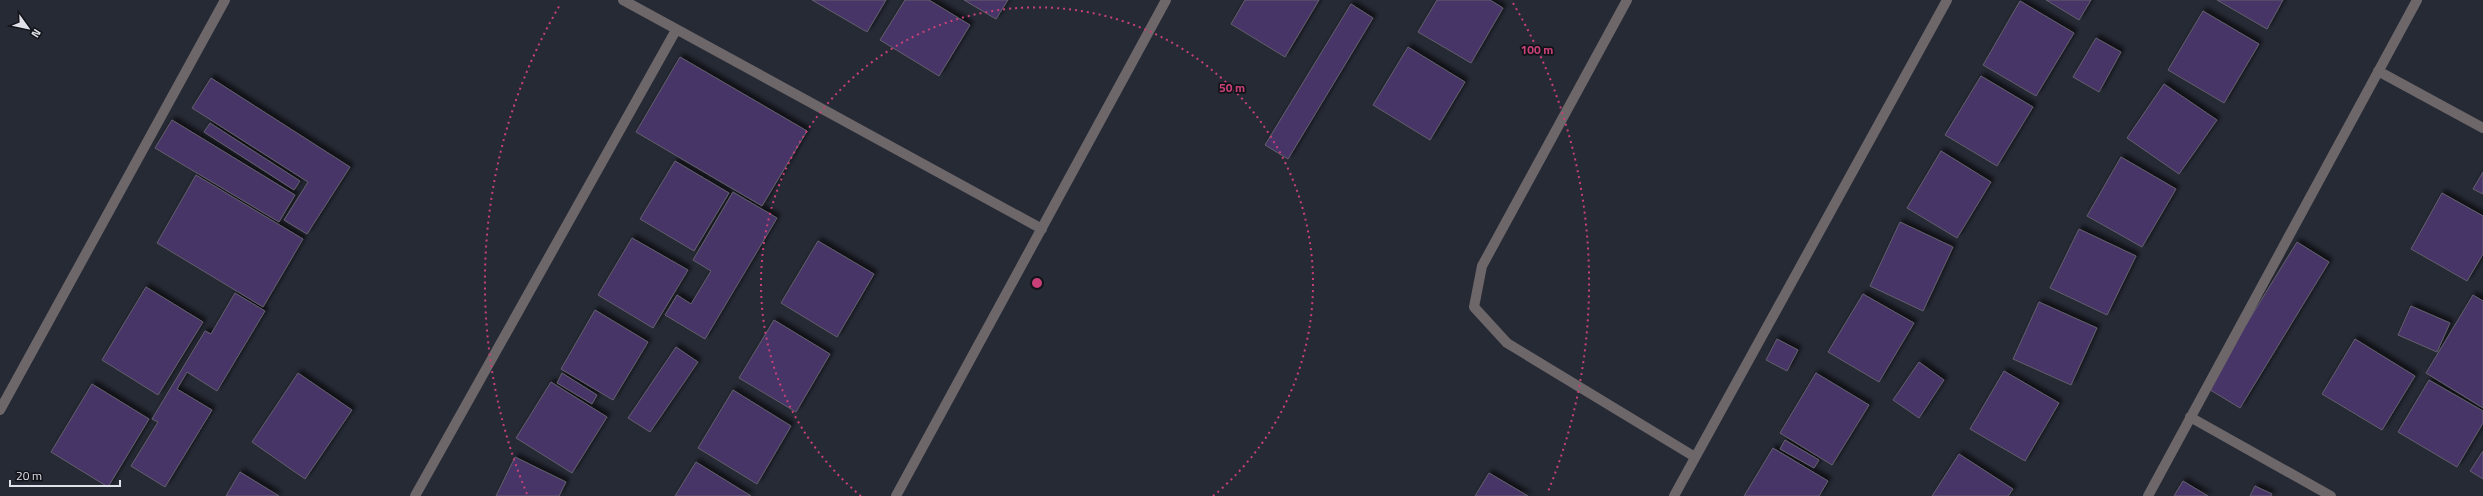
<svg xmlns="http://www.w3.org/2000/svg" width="2483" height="496" font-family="'Titillium Web',sans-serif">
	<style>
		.building { fill: #473567; stroke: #635f6c; filter: url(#shadow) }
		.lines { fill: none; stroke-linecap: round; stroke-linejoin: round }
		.street { stroke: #6d676a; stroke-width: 10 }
		.ring { fill: none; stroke: #c84077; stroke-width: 2; stroke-dasharray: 2 4 }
		.centre { fill: #c84077; stroke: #111318; stroke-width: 2 }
		.ring-label { font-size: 12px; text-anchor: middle; font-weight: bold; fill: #c84077; stroke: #111318; stroke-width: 3.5; stroke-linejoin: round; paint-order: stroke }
	</style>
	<defs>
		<filter id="shadow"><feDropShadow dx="3.5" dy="-3.5" stdDeviation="2" flood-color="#0009"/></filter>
	</defs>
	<rect width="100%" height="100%" fill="#262a35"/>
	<path class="building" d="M 812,0 L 886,0 L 867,32 Z
		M 905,0 L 929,0 L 970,25 L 939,76 L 880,40 Z
		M 964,0 L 1008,0 L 996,19 Z
		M 1245,0 L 1319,0 L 1285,57 L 1231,24 Z
		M 1437,0 L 1490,0 L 1503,8 L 1471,63 L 1418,32 Z
		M 2046,0 L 2091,0 L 2079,20 Z
		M 2217,0 L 2283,0 L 2267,29 Z
		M 2020,1 L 2074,33 L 2036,96 L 1983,65 Z
		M 1351,4 L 1373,18 L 1288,159 L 1265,145 Z
		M 2203,11 L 2259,44 L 2224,103 L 2168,70 Z
		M 2096,38 L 2121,52 L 2099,92 L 2073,77 Z
		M 1408,47 L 1465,82 L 1430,140 L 1373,105 Z
		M 680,57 L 807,131 L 762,206 L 636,132 Z
		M 1981,76 L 2033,107 L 1997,166 L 1945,135 Z
		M 211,78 L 350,167 L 307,234 L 284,220 L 308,182 L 192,108 Z
		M 2164,84 L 2217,120 L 2179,174 L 2127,138 Z
		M 172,120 L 295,195 L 279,222 L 155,148 Z
		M 210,123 L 300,181 L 294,190 L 204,132 Z
		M 1941,151 L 1991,182 L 1957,238 L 1907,208 Z
		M 2121,157 L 2176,189 L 2142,247 L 2087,216 Z
		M 675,161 L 729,193 L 694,251 L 640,219 Z
		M 2483,172 L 2483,194 L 2473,189 Z
		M 196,175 L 303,239 L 263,307 L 157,243 Z
		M 733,192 L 777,218 L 705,339 L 665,315 L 677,295 L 691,304 L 711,271 L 693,260 Z
		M 2442,193 L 2483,216 L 2483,254 L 2467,281 L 2411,249 Z
		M 1900,222 L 1953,247 L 1923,311 L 1870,286 Z
		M 2079,229 L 2136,256 L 2107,315 L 2050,288 Z
		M 632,238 L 688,270 L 653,328 L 598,295 Z
		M 818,241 L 874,274 L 837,337 L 781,303 Z
		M 2297,242 L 2329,262 L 2240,408 L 2207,388 Z
		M 146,287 L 203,322 L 158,395 L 102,360 Z
		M 235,293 L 265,311 L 217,391 L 187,372 L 177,389 L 212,410 L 165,487 L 131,466 L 158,422 L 152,419 L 205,331 L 211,334 Z
		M 1863,294 L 1914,323 L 1879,382 L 1828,352 Z
		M 2473,295 L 2483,301 L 2483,408 L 2426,373 Z
		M 2039,302 L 2097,328 L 2071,385 L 2013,359 Z
		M 2411,306 L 2450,323 L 2437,352 L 2398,335 Z
		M 595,310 L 648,342 L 613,400 L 561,369 Z
		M 774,320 L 830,354 L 796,412 L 739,378 Z
		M 1777,339 L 1798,350 L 1787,371 L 1766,360 Z
		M 2355,339 L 2415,376 L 2382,430 L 2322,394 Z
		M 676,347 L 698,362 L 650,432 L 628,418 Z
		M 1919,362 L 1944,380 L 1919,418 L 1893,400 Z
		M 2004,371 L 2059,403 L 2025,461 L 1970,429 Z
		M 298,373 L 352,410 L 305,479 L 252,442 Z
		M 562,373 L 597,395 L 592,404 L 557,383 Z
		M 1816,373 L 1869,405 L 1832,465 L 1780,433 Z
		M 2429,380 L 2483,411 L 2483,423 L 2457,467 L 2398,432 Z
		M 551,382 L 607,417 L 572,473 L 516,438 Z
		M 92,384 L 149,419 L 108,487 L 51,452 Z
		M 733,390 L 791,426 L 757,484 L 698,448 Z
		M 1785,440 L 1819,460 L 1814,468 L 1780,449 Z
		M 1773,448 L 1828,481 L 1819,496 L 1744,496 Z
		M 2483,451 L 2483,479 L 2470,471 Z
		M 1959,454 L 2013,489 L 2008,496 L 1932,496 Z
		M 515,457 L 566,482 L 559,496 L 496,496 Z
		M 696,462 L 751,496 L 675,496 Z
		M 240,472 L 279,496 L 226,496 Z
		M 1489,473 L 1528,496 L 1475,496 Z
		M 2183,481 L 2208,496 L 2174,496 Z
		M 2255,486 L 2272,494 L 2271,496 L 2250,496 Z"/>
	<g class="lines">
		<path class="street" d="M 623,0 L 1042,229
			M 1627,0 L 1482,266 L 1474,307 L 1507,343 L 1695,457
			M 2378,71 L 2483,128
			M 0,410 L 225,0
			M 2190,417 L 2331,496
			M 415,496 L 676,30
			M 896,496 L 1166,0
			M 1674,496 L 1947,0
			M 2148,496 L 2417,0"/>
	</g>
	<g class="ring">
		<path d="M861 496A276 276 0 1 1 1213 496"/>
		<path d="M527 494A552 552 0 0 1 561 3M1513 3A552 552 0 0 1 1547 494"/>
	</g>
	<circle cx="1037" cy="283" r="6" class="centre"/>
	<g class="ring-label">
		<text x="1537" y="54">100 m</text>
		<text x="1232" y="92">50 m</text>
	</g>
	<g transform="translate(28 28) rotate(123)" stroke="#111318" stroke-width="3" paint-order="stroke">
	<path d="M0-3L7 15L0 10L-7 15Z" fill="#e0e2e9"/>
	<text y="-6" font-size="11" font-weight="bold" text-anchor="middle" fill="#e0e2e9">N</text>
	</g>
	<path d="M10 480v6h110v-6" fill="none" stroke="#e0e2e9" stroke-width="2"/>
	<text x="16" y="480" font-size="12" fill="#e0e2e9" stroke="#111318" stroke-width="3" paint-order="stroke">20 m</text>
</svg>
